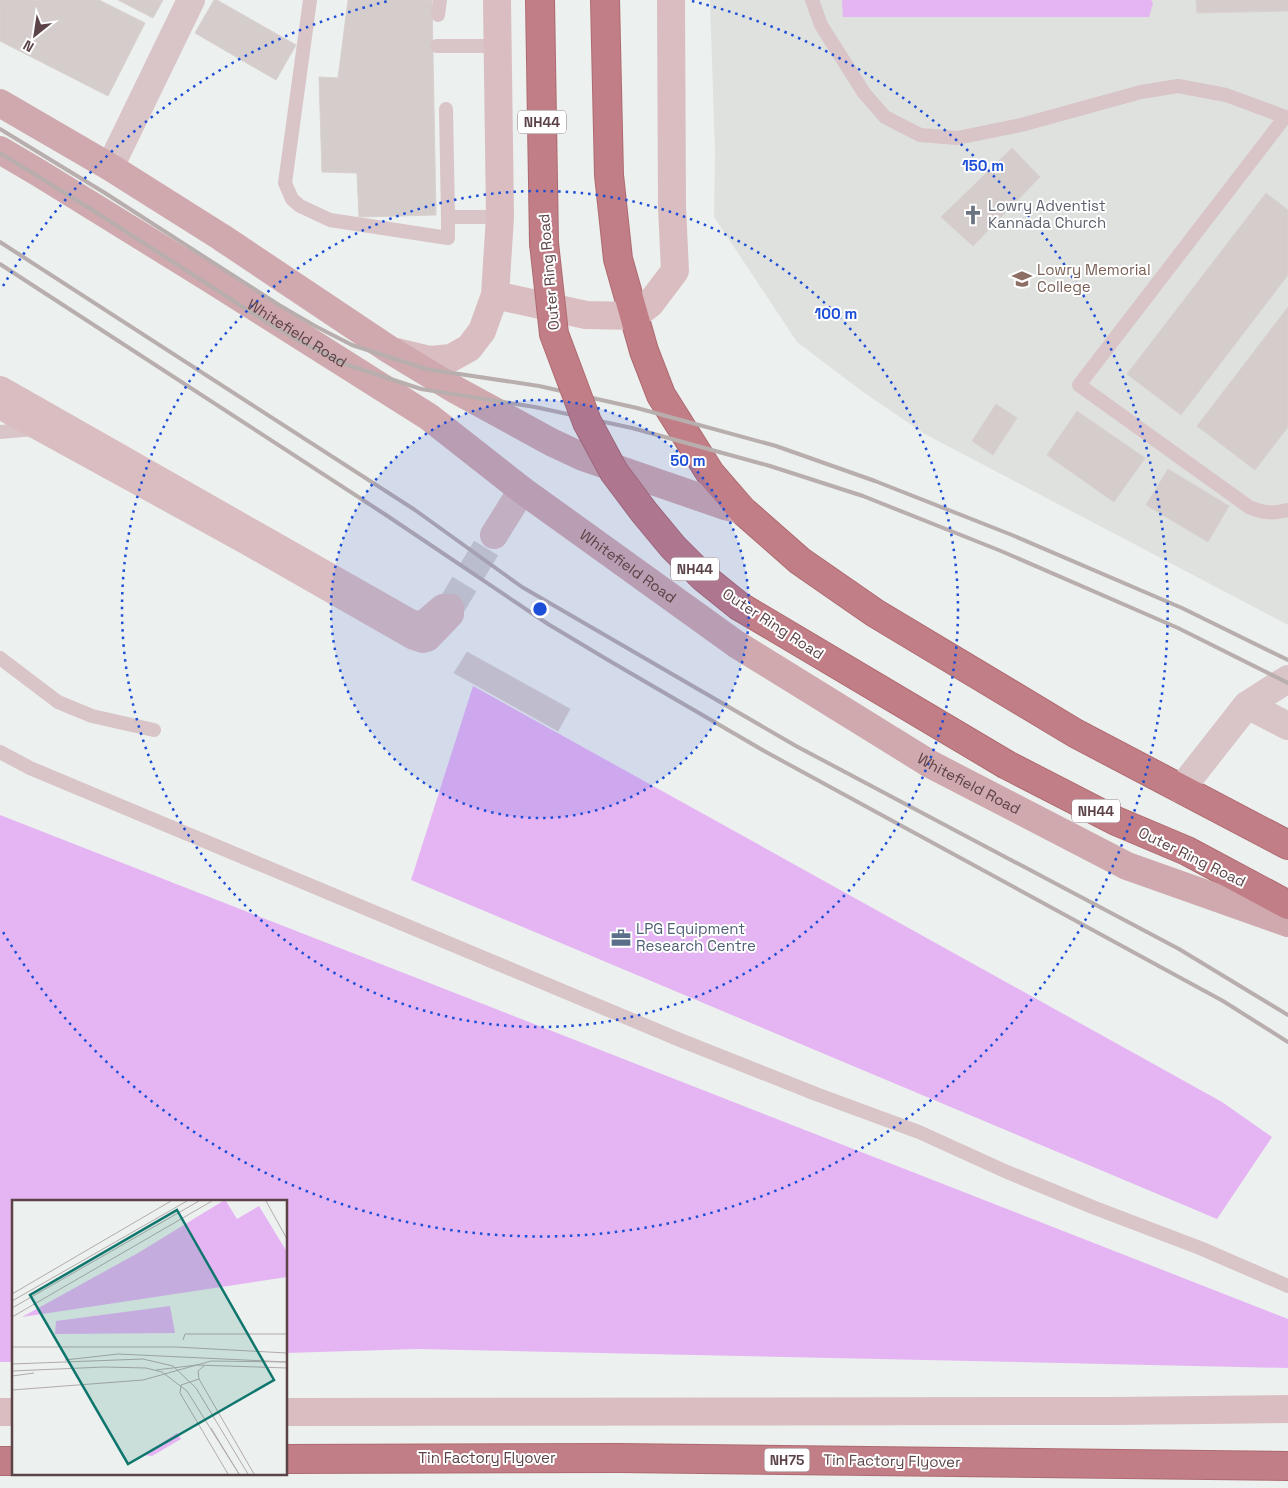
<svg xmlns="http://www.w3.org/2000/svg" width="1288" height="1488" font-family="'Space Grotesk',sans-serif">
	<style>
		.education { fill: #dee1de }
		.green { fill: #e5b5f3 }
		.building { fill: #d5cccc; stroke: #d9d1d0 }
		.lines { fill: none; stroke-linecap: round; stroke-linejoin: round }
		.secondary-tunnel { stroke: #cfcdcd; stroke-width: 28; stroke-dasharray: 28 14; stroke-linecap: butt }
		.highway-casing { stroke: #ae6a70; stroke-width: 30 }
		.lane { stroke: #d9c4c8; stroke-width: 14 }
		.street { stroke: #d9c4c8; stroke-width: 28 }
		.secondary { stroke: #d9bdc0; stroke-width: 28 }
		.primary { stroke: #cfa9ae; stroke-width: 28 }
		.highway { stroke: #c27e86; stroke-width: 28 }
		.rail { stroke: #b8aeae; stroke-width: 4 }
		.highway-bridge-casing { stroke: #ae6a70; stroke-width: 30; stroke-linecap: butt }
		.highway-bridge { stroke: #c27e86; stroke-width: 28 }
		.ring { fill: none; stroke: #1d4ed8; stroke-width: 2.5; stroke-dasharray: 2.5 5 }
		.labels { text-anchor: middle; stroke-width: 4; stroke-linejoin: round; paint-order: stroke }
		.shield { fill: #fff; stroke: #8d7b7e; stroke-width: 1 }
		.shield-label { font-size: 14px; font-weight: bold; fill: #5c4347 }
		.worship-label { font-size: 15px; fill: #5b616d; stroke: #fff; text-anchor: start }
		.education-label { font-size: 15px; fill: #785e54; stroke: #fff; text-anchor: start }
		.street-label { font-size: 15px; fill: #5c4347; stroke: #fff }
		.service-label { font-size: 15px; fill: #4e5e75; stroke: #fff; text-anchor: start }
		.inset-road { fill: none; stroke: #b2abab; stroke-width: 1 }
		.view { fill: #0f766e; fill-opacity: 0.15; stroke: #0f766e; stroke-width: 2.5 }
		.inset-edge { fill: none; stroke: #5c4347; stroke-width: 2.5 }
		.centre { fill: #1d4ed8; stroke: #fff; stroke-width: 2.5 }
		.ring-label { font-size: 15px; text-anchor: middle; font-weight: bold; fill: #1d4ed8; stroke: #fff; stroke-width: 4; stroke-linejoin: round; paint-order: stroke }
	</style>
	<rect width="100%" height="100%" fill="#ecf0ee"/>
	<path class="education" d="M 710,0 L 1288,0 L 1288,625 L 925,434 L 863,392 L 797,342 L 714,217 L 715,152 Z"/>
	<path class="green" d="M 842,0 L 1151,0 L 1153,3 L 1149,17 L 843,17 Z
		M 473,686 L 1222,1102 L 1272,1137 L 1217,1219 L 411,880 Z
		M 0,815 L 1288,1319 L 1288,1368 L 417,1349 L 286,1353 L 286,1202 L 14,1202 L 14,1362 L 0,1362 Z"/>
	<path class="building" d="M 0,0 L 99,0 L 145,23 L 108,96 L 0,41 Z
		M 118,0 L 163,0 L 153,18 Z
		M 214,0 L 217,0 L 296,45 L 276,80 L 195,33 Z
		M 348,0 L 432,0 L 436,215 L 359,217 L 357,173 L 322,172 L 319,77 L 338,78 Z
		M 1196,0 L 1288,0 L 1288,11 L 1197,13 Z
		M 1012,148 L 1040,177 L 973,246 L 941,217 Z
		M 1266,193 L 1288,210 L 1288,275 L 1181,415 L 1127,374 Z
		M 1288,307 L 1288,427 L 1255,470 L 1197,426 Z
		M 996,404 L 1017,418 L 993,455 L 972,441 Z
		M 1077,411 L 1145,458 L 1114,502 L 1047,455 Z
		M 1168,469 L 1229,506 L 1208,542 L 1146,505 Z
		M 467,652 L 570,709 L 558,731 L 454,673 Z"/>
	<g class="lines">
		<path class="secondary-tunnel" d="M 450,608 L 494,535"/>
		<defs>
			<path id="highway" d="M 540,0 L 544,243
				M 605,0 L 609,175 L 618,259 L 644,351 L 661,395 L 710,473 L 742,510 L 800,561 L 875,613 L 1075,733 L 1288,845
				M 1007,765 L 1116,821 L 1187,851 L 1288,905
				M 286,1459 L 619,1458 L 1288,1466
				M 0,1461 L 14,1461"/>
		</defs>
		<use href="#highway" class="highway-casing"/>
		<path class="lane" d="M 310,0 L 285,183 L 292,199 L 300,206 L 330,220 L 448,238 L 448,217
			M 812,0 L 821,25 L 864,93 L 885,117 L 920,135 L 957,138 L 1021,125 L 1141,92 L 1178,86 L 1226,95 L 1288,118
			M 438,15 L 440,0
			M 437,46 L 498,46
			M 446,109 L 448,217 L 500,217
			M 1285,117 L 1079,385 L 1249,507 C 1263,513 1273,514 1288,510
			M 0,432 L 34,429
			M 0,658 L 58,702 L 92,716 L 154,730
			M 0,752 L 30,768 L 680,1040 L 816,1094 L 919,1132 L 1007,1172 L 1095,1208 L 1200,1248 L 1288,1286"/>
		<path class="street" d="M 110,167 L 191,0
			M 1247,705 L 1288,679
			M 1181,789 L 1247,705 L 1288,726"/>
		<path class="secondary" d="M 495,295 L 586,315 L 634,316 L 650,304 L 675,271 L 672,207 L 671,0
			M 397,352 L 430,360 L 451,358 L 469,348 L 482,331 L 495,295 L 500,217 L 497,0
			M 0,390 L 410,623 L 422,626 L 443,608 L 450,608 L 450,614 L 427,638 L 423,639 L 414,636 L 244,539 L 0,405
			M 494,535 L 522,490
			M 0,1412 L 14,1412
			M 286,1412 L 1114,1411 L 1288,1409"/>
		<g class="primary">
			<path d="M 0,103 L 110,167 L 221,237 L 390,350 L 456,390 L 551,442 L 583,457 L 725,506 L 742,510"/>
			<path id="s1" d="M 0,150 L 39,173 L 209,278 L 429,417 L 522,490 L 736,644 L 930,764 L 1127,866 L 1288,923"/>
		</g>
		<use href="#highway" class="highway"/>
		<path class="rail" d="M 0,129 L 105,193 L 279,305 L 315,326 L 352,345 L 426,369 L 539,386 L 637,408 L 776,446 L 875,481 L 1012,535 L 1182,608 L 1288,660
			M 0,153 L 94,211 L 268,323 L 305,344 L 345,364 L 421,389 L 535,407 L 632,428 L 770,466 L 863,496 L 1001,551 L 1178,628 L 1288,683
			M 0,242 L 415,510 L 522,587 L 796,746 L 1179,949 L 1288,1015
			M 0,264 L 386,515 L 548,624 L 608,660 L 766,752 L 1223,1001 L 1288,1042"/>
		<defs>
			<path id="highway-bridge" d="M 544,243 L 554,334 L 587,422 L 614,472 L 644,512 L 673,547 L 703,577 L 739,606 L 1007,765"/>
		</defs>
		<use href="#highway-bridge" class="highway-bridge-casing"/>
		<use href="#highway-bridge" class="highway-bridge"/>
	</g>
	<circle cx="540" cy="609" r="209" fill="#1d4ed8" fill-opacity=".12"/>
	<g class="ring">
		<circle cx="540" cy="609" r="209"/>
		<circle cx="540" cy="609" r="418"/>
		<path d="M3 286A627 627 0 0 1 388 1M692 1A627 627 0 1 1 3 932"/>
	</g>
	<defs>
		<symbol id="church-bare" viewBox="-9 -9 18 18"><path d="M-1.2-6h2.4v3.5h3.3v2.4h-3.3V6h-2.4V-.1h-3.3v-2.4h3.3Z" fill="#6b7280" stroke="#fff" stroke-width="2.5" paint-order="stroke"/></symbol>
		<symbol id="university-bare" viewBox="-9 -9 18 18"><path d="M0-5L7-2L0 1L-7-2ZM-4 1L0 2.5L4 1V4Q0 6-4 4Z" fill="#8d6e63" stroke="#fff" stroke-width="2.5" paint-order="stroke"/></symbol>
		<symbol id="office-bare" viewBox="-9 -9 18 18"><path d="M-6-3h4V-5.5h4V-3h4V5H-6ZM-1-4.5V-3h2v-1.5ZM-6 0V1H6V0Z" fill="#5c6f8a" stroke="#fff" stroke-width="2.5" paint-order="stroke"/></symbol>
	</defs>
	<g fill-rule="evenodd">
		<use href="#church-bare" x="959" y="201" width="28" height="28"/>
		<use href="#university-bare" x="1008" y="265" width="28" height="28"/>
		<use href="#office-bare" x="607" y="924" width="28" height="28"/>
	</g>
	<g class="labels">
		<g class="shield">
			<rect x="518" y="110.5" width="48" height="23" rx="4"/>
			<rect x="671" y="557.5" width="48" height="23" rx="4"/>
			<rect x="1072" y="799.5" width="48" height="23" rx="4"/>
			<rect x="764.5" y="1448.5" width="45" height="23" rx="4"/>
		</g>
		<g class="shield-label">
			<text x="542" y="127">NH44</text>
			<text x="695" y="574">NH44</text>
			<text x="1096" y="816">NH44</text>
			<text x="787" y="1465">NH75</text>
		</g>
		<g class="worship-label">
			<text x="988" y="211">Lowry Adventist<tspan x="988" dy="17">Kannada Church</tspan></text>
		</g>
		<g class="education-label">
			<text x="1037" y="275">Lowry Memorial<tspan x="1037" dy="17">College</tspan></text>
		</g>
		<g class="street-label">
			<text transform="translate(549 272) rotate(-95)" y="5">Outer Ring Road</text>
			<text dy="5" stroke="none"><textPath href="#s1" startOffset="349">Whitefield Road</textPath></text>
			<text dy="5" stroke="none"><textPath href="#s1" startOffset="754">Whitefield Road</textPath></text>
			<text transform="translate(773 624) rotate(33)" y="5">Outer Ring Road</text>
			<text dy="5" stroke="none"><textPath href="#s1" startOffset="1159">Whitefield Road</textPath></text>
			<text transform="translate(1192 857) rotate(26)" y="5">Outer Ring Road</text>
			<text x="487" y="1463">Tin Factory Flyover</text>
			<text transform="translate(892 1461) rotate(1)" y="5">Tin Factory Flyover</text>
		</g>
		<g class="service-label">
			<text x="636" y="934">LPG Equipment<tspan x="636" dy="17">Research Centre</tspan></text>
		</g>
	</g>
	<g transform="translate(12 1200)">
		<rect width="275" height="275" fill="#ecf0ee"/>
		<path d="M 211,1 L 214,1 L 225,19 L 247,6 L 275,52 L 275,77 L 10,117 L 126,53 ZM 158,106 L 163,133 L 43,134 L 44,121 ZM 165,233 L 169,239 L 140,256 L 131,255 Z" fill="#e5b5f3"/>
		<path class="inset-road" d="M 254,1 L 275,39M 0,94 L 159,1M 0,101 L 175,1M 0,108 L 187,1M 0,117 L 200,1M 171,140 L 173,134 L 275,134M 0,147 L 164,147 L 275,153M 53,160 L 106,154 L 275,162M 0,164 L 131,159 L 161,166 L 184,188 L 236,274M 192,166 L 186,171 L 187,179 L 242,274M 144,170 L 185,165 L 275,168M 0,171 L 92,167 L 134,168 L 150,172 L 175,191 L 227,274M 0,176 L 22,173M 187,179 L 169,185 L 168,193 L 216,274M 0,190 L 131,180 L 199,161 L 275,162M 199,228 L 227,274"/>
		<path class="view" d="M 165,10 L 262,180 L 116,264 L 18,95 Z"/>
		<rect width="275" height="275" class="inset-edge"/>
	</g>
	<circle cx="540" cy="609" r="8" class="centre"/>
	<g class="ring-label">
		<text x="983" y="171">150 m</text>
		<text x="836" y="319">100 m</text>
		<text x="688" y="466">50 m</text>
	</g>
	<g transform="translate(35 35) rotate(210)" stroke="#ffffff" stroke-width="4" paint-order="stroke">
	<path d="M0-4L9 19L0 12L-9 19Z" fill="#5c4347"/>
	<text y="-8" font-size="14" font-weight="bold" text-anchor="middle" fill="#5c4347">N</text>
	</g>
</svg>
